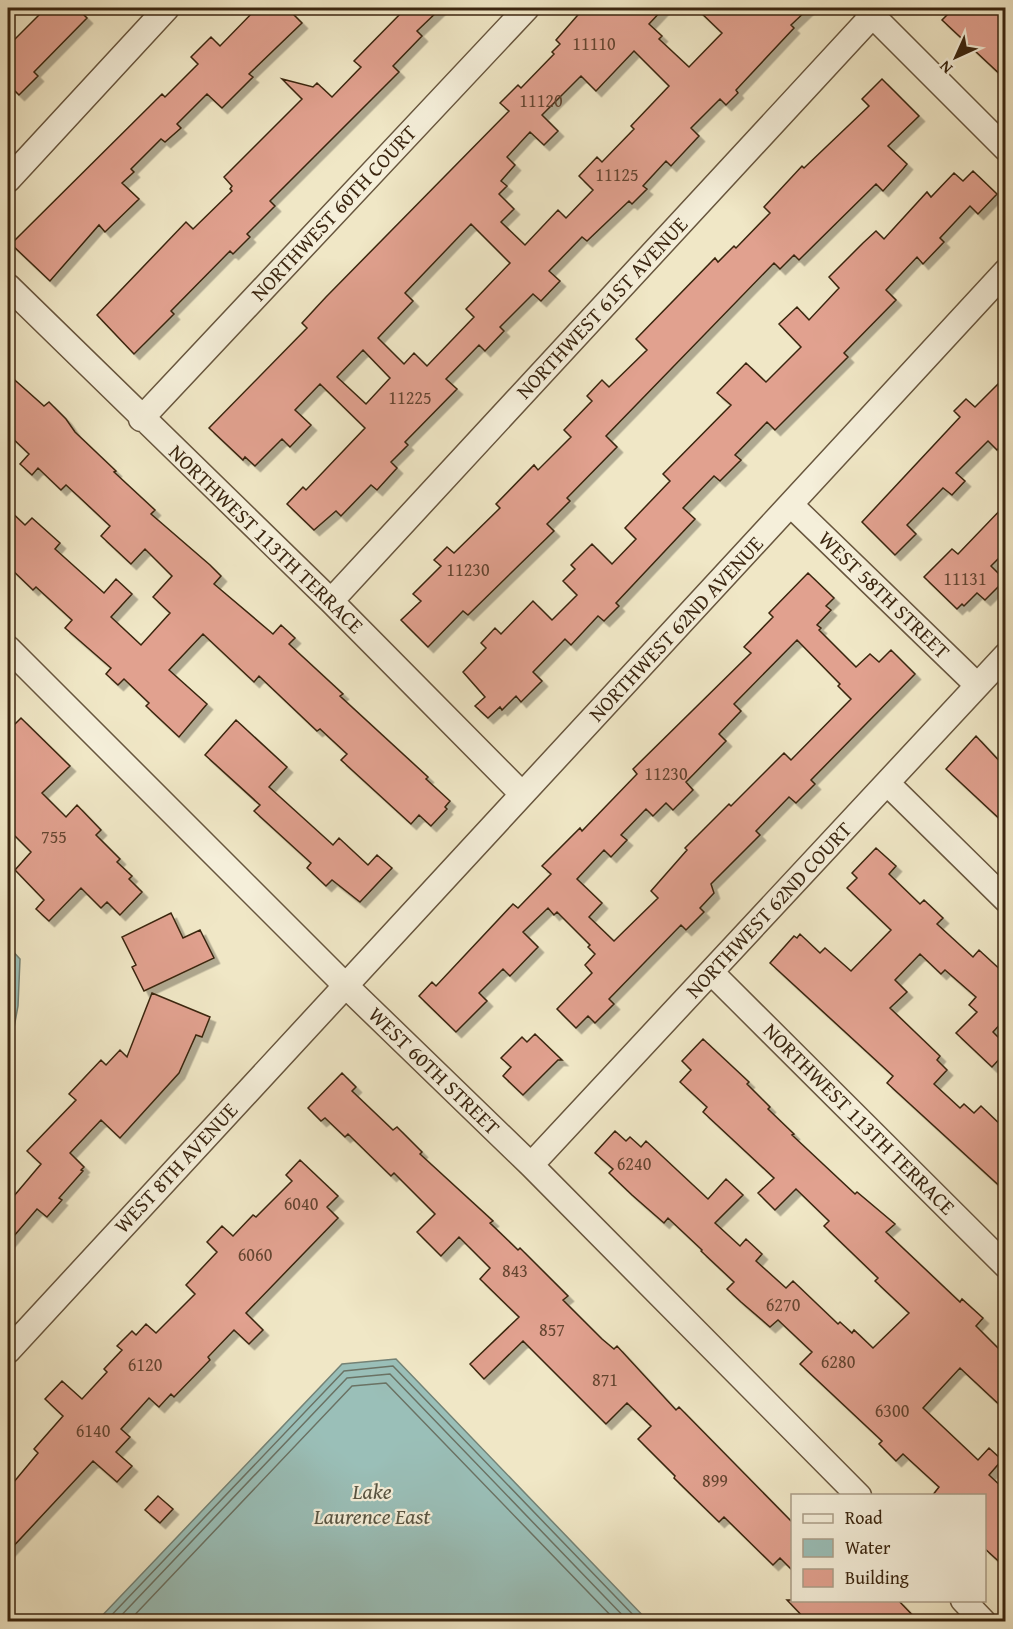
<svg xmlns="http://www.w3.org/2000/svg" width="1013" height="1629" font-family="'Gentium Book Plus',serif">
	<style>
		.water { fill: #9abfb8; stroke: #748275; stroke-width: 1.5 }
		.lines { fill: none; stroke-linecap: round; stroke-linejoin: round }
		.shore { stroke: #6a7264; stroke-width: 1.5 }
		.building { fill: #e1a18f; stroke: #3b2610; stroke-width: 1.5; fill-rule: evenodd; filter: url(#shadow) }
		.minor-casing { stroke: #68563e; stroke-width: 27 }
		.minor { stroke: #f5efda; stroke-width: 24 }
		.labels { text-anchor: middle; stroke-width: 4.5; stroke-linejoin: round; paint-order: stroke }
		.number-label { font-size: 18px; fill: #644530 }
		.street-label { font-size: 21px; fill: #3b2610; stroke: #f5efda }
		.water-label { font-size: 22px; font-style: italic; fill: #585442; stroke: #f5efda }
	</style>
	<defs>
		<filter id="shadow"><feDropShadow dx="5.5" dy="5.5" stdDeviation="0" flood-color="#0004"/></filter>
	</defs>
	<rect width="100%" height="100%" fill="#f0e7c6"/>
	<filter id="stains"><feTurbulence type="fractalNoise" baseFrequency=".00333" numOctaves="4"/><feColorMatrix values="0 0 0 0 .2 0 0 0 0 .09 0 0 0 0 .02 0 0 0 .5 -.17"/></filter>
	<radialGradient id="worn" r=".72"><stop offset=".6" stop-color="#630" stop-opacity="0"/><stop offset="1" stop-color="#630" stop-opacity=".3"/></radialGradient>
	<path class="water" d="M 8,946 L 20,959 L 18,1006 L 8,1060 Z
		M 396,1359 L 648,1621 L 97,1621 L 342,1364 Z"/>
	<g class="lines">
		<path class="shore" d="M 8,955 L 14,963 L 8,1035
			M 105,1622 L 344,1371 L 393,1366 L 640,1622
			M 115,1622 L 347,1378 L 390,1374 L 629,1622
			M 128,1622 L 352,1386 L 386,1383 L 617,1622"/>
	</g>
	<path class="building" d="M 46,8 L 77,8 L 87,18 L 34,72 L 38,76 L 19,95 L 8,84 L 8,46 Z
		M 257,8 L 287,8 L 302,23 L 249,74 L 253,77 L 222,108 L 207,94 L 177,124 L 181,128 L 165,142 L 161,139 L 131,169 L 134,172 L 122,183 L 139,199 L 105,232 L 99,225 L 50,281 L 11,244 L 162,94 L 165,97 L 198,64 L 191,57 L 211,37 L 220,46 Z
		M 406,8 L 441,8 L 417,31 L 422,36 L 393,66 L 399,72 L 270,201 L 275,206 L 247,234 L 250,237 L 233,254 L 230,251 L 171,311 L 174,314 L 134,354 L 97,315 L 186,222 L 193,229 L 232,191 L 230,189 L 232,186 L 224,177 L 302,99 L 282,79 L 313,87 L 317,83 L 332,97 L 361,67 L 354,61 Z
		M 584,8 L 664,8 L 649,24 L 662,36 L 659,39 L 689,67 L 722,33 L 696,8 L 809,8 L 791,25 L 794,28 L 736,90 L 738,93 L 726,105 L 720,99 L 691,128 L 699,136 L 671,166 L 666,161 L 643,186 L 647,189 L 632,204 L 629,201 L 587,241 L 582,237 L 549,271 L 560,281 L 541,301 L 533,294 L 500,327 L 504,331 L 485,351 L 479,345 L 446,379 L 457,389 L 405,442 L 408,445 L 391,462 L 397,468 L 377,490 L 371,485 L 341,516 L 336,511 L 314,530 L 287,504 L 303,487 L 306,490 L 365,428 L 320,384 L 295,410 L 311,425 L 290,447 L 282,439 L 255,466 L 245,457 L 243,460 L 209,428 L 307,328 L 302,323 L 326,297 L 509,111 L 500,103 L 518,85 L 521,88 L 554,54 L 552,52 L 560,44 L 556,40 ZM 634,51 L 669,86 L 631,126 L 634,129 L 602,162 L 597,157 L 579,176 L 593,190 L 566,218 L 558,210 L 525,245 L 501,222 L 514,209 L 499,194 L 507,186 L 501,181 L 515,165 L 507,157 L 530,132 L 544,145 L 558,131 L 542,115 L 581,76 L 596,91 ZM 471,224 L 510,263 L 466,309 L 474,317 L 427,366 L 414,353 L 404,364 L 378,338 L 413,301 L 405,293 ZM 363,350 L 390,378 L 366,404 L 337,377 Z
		M 954,8 L 1005,8 L 1005,79 L 942,20 Z
		M 882,79 L 919,116 L 888,146 L 907,164 L 903,169 L 883,191 L 876,184 L 799,260 L 794,255 L 780,269 L 774,263 L 606,436 L 617,447 L 567,498 L 570,501 L 547,524 L 554,531 L 468,615 L 463,611 L 428,647 L 401,620 L 421,601 L 413,594 L 441,566 L 434,560 L 447,547 L 454,553 L 500,508 L 496,504 L 534,465 L 538,470 L 571,437 L 564,430 L 592,401 L 587,396 L 602,380 L 609,387 L 647,350 L 636,339 L 715,258 L 718,262 L 734,246 L 736,248 L 770,213 L 764,207 L 802,166 L 804,168 L 869,106 L 862,99 Z
		M 973,171 L 997,194 L 978,214 L 970,206 L 940,238 L 944,242 L 923,264 L 917,257 L 886,290 L 896,300 L 844,353 L 848,357 L 775,430 L 767,422 L 735,455 L 741,460 L 720,481 L 714,476 L 683,508 L 695,519 L 616,603 L 619,606 L 604,621 L 598,616 L 571,645 L 565,639 L 533,672 L 542,681 L 521,702 L 516,696 L 502,710 L 500,707 L 488,718 L 475,706 L 485,697 L 463,672 L 486,648 L 481,643 L 495,628 L 501,634 L 533,601 L 552,620 L 577,595 L 563,581 L 575,569 L 571,565 L 592,544 L 612,564 L 636,539 L 625,528 L 670,481 L 663,474 L 731,405 L 717,393 L 746,363 L 766,382 L 801,347 L 779,324 L 797,307 L 809,320 L 839,288 L 829,277 L 863,243 L 876,231 L 884,239 L 927,192 L 931,197 L 954,173 L 963,181 Z
		M 8,374 L 44,406 L 49,402 L 66,419 L 75,432 L 116,471 L 114,472 L 155,510 L 151,514 L 210,565 L 221,576 L 214,584 L 273,634 L 281,625 L 295,638 L 289,644 L 343,694 L 340,696 L 428,777 L 426,779 L 450,801 L 445,807 L 447,809 L 431,826 L 419,815 L 411,824 L 341,760 L 347,754 L 320,729 L 317,731 L 259,676 L 254,682 L 203,634 L 169,670 L 207,704 L 179,737 L 146,706 L 149,703 L 124,679 L 118,685 L 106,674 L 111,668 L 65,628 L 72,620 L 36,587 L 33,590 L 8,566 L 8,509 L 25,525 L 32,518 L 60,543 L 55,549 L 104,593 L 116,579 L 132,594 L 111,617 L 141,645 L 170,613 L 153,597 L 172,576 L 145,549 L 131,564 L 101,536 L 110,526 L 78,496 L 66,485 L 61,490 L 38,468 L 32,475 L 20,464 L 29,454 L 8,434 Z
		M 1005,377 L 1005,442 L 997,450 L 988,441 L 956,473 L 965,481 L 952,495 L 943,488 L 907,525 L 916,534 L 895,555 L 862,522 L 960,417 L 954,411 L 966,399 L 975,407 Z
		M 1005,505 L 1005,552 L 991,566 L 1005,580 L 985,600 L 977,593 L 964,606 L 962,604 L 957,609 L 924,577 L 952,549 L 958,554 Z
		M 808,573 L 834,598 L 826,606 L 831,610 L 817,625 L 821,628 L 819,630 L 856,667 L 870,654 L 879,662 L 891,650 L 915,674 L 811,780 L 815,784 L 796,803 L 789,797 L 756,831 L 760,835 L 711,884 L 714,893 L 700,908 L 704,912 L 686,930 L 681,925 L 609,999 L 614,1004 L 595,1023 L 588,1016 L 576,1028 L 557,1009 L 592,973 L 585,965 L 595,954 L 588,947 L 590,945 L 557,912 L 554,915 L 548,908 L 523,932 L 538,947 L 510,976 L 503,969 L 479,993 L 487,1001 L 456,1032 L 419,996 L 432,982 L 436,986 L 513,904 L 518,908 L 551,874 L 542,866 L 580,828 L 582,831 L 637,774 L 633,769 L 751,653 L 744,647 L 773,617 L 769,613 ZM 797,640 L 840,684 L 838,686 L 851,699 L 791,760 L 784,753 L 731,806 L 729,804 L 685,848 L 687,850 L 651,891 L 658,898 L 614,941 L 589,917 L 602,903 L 577,879 L 604,850 L 611,857 L 627,840 L 621,835 L 646,809 L 653,816 L 666,803 L 673,810 L 693,790 L 686,782 L 726,741 L 719,734 L 741,711 L 734,704 Z
		M 21,718 L 70,766 L 42,793 L 66,817 L 77,805 L 101,830 L 96,835 L 120,859 L 117,862 L 132,876 L 129,879 L 142,892 L 120,915 L 107,902 L 101,908 L 81,888 L 49,921 L 36,909 L 44,900 L 15,870 L 31,852 L 8,829 L 8,731 Z
		M 236,720 L 287,767 L 269,787 L 333,845 L 339,838 L 368,865 L 377,855 L 392,868 L 360,902 L 332,880 L 326,886 L 307,868 L 311,863 L 254,811 L 260,805 L 205,755 Z
		M 976,736 L 1005,767 L 1005,824 L 946,769 Z
		M 876,848 L 896,866 L 889,874 L 920,904 L 924,900 L 943,918 L 937,924 L 973,957 L 979,950 L 1005,974 L 1005,1019 L 993,1032 L 1005,1044 L 1005,1053 L 992,1067 L 956,1033 L 977,1012 L 969,1005 L 976,997 L 945,970 L 941,974 L 920,954 L 895,980 L 907,992 L 890,1008 L 940,1056 L 937,1060 L 947,1070 L 934,1084 L 960,1108 L 964,1104 L 974,1113 L 981,1106 L 1005,1129 L 1005,1191 L 887,1083 L 893,1076 L 770,963 L 794,936 L 797,938 L 800,934 L 820,953 L 825,948 L 851,971 L 891,930 L 847,888 L 857,878 L 852,873 Z
		M 171,913 L 183,938 L 200,930 L 214,958 L 144,991 L 132,967 L 136,965 L 122,937 Z
		M 152,993 L 210,1017 L 202,1037 L 196,1035 L 179,1073 L 120,1138 L 101,1120 L 70,1153 L 84,1167 L 81,1170 L 83,1171 L 59,1198 L 62,1200 L 47,1217 L 37,1209 L 8,1243 L 8,1203 L 41,1164 L 27,1151 L 76,1100 L 69,1094 L 101,1060 L 106,1065 L 120,1050 L 127,1057 Z
		M 535,1034 L 562,1060 L 558,1060 L 523,1095 L 503,1076 L 511,1067 L 501,1058 L 522,1037 L 527,1042 Z
		M 703,1039 L 749,1082 L 747,1084 L 770,1107 L 768,1109 L 794,1134 L 792,1135 L 855,1194 L 857,1192 L 895,1224 L 886,1232 L 960,1302 L 962,1299 L 983,1318 L 976,1326 L 1005,1355 L 1005,1410 L 960,1368 L 923,1408 L 978,1460 L 989,1448 L 1002,1460 L 989,1475 L 1005,1490 L 1005,1567 L 984,1548 L 984,1496 L 932,1496 L 939,1487 L 903,1454 L 896,1461 L 879,1444 L 882,1441 L 800,1364 L 812,1352 L 778,1320 L 770,1327 L 741,1302 L 727,1289 L 734,1282 L 701,1251 L 702,1250 L 668,1218 L 664,1223 L 632,1195 L 609,1173 L 613,1169 L 595,1153 L 615,1131 L 626,1141 L 630,1137 L 641,1147 L 646,1141 L 708,1199 L 726,1179 L 743,1195 L 715,1223 L 740,1246 L 746,1239 L 762,1254 L 756,1261 L 786,1288 L 793,1281 L 838,1324 L 840,1322 L 852,1333 L 854,1330 L 873,1348 L 909,1313 L 875,1281 L 878,1278 L 824,1226 L 829,1221 L 796,1189 L 775,1210 L 758,1193 L 774,1178 L 703,1112 L 707,1107 L 680,1082 L 691,1070 L 682,1061 Z
		M 342,1073 L 356,1087 L 352,1091 L 393,1130 L 397,1127 L 422,1152 L 420,1154 L 493,1221 L 490,1223 L 518,1250 L 520,1248 L 568,1296 L 563,1300 L 602,1339 L 614,1349 L 617,1346 L 676,1410 L 679,1407 L 792,1522 L 792,1570 L 780,1558 L 773,1565 L 724,1517 L 719,1522 L 674,1478 L 675,1476 L 638,1439 L 651,1426 L 627,1403 L 606,1424 L 523,1341 L 484,1379 L 470,1364 L 519,1317 L 480,1279 L 490,1268 L 459,1237 L 441,1256 L 417,1232 L 435,1214 L 394,1173 L 391,1176 L 348,1134 L 345,1137 L 325,1118 L 321,1121 L 308,1108 Z
		M 300,1160 L 338,1196 L 327,1207 L 338,1218 L 246,1313 L 263,1330 L 249,1344 L 234,1330 L 208,1357 L 210,1360 L 174,1397 L 171,1394 L 159,1407 L 149,1398 L 121,1429 L 130,1437 L 116,1452 L 132,1466 L 117,1482 L 93,1461 L 8,1552 L 8,1489 L 38,1453 L 34,1449 L 63,1416 L 45,1399 L 62,1381 L 82,1399 L 107,1372 L 104,1369 L 122,1350 L 117,1346 L 132,1331 L 136,1335 L 146,1324 L 156,1333 L 195,1294 L 186,1285 L 217,1252 L 207,1242 L 222,1226 L 233,1236 L 253,1215 L 256,1217 L 292,1181 L 286,1175 Z
		M 158,1496 L 173,1509 L 160,1523 L 145,1510 Z
		M 787,1600 L 898,1600 L 919,1622 L 808,1622 Z"/>
	<g class="lines">
		<defs>
			<path id="minor" d="M 865,8 L 1006,149
				M 8,180 L 167,8
				M 8,286 L 331,601 L 522,794
				M 141,419 L 527,8
				M 791,505 L 977,685
				M 331,601 L 873,15
				M 8,648 L 345,985 L 531,1165 L 859,1496
				M 887,783 L 1006,900
				M 712,973 L 1006,1266
				M 531,1165 L 1006,655
				M 8,1351 L 1006,271
				M 963,1600 L 984,1622"/>
		</defs>
		<use href="#minor" class="minor-casing"/>
		<use href="#minor" class="minor"/>
	</g>
	<g class="labels">
		<g class="number-label">
			<text x="594" y="50">11110</text>
			<text x="541" y="107">11120</text>
			<text x="617" y="181">11125</text>
			<text x="410" y="404">11225</text>
			<text x="468" y="576">11230</text>
			<text x="965" y="585">11131</text>
			<text x="666" y="780">11230</text>
			<text x="54" y="843">755</text>
			<text x="634" y="1170">6240</text>
			<text x="301" y="1210">6040</text>
			<text x="255" y="1261">6060</text>
			<text x="515" y="1277">843</text>
			<text x="783" y="1311">6270</text>
			<text x="552" y="1336">857</text>
			<text x="838" y="1368">6280</text>
			<text x="145" y="1371">6120</text>
			<text x="605" y="1386">871</text>
			<text x="892" y="1417">6300</text>
			<text x="93" y="1437">6140</text>
			<text x="715" y="1487">899</text>
		</g>
		<g class="street-label">
			<text transform="translate(334 213) rotate(-47)" y="7">NORTHWEST 60TH COURT</text>
			<text transform="translate(602 308) rotate(-47)" y="7">NORTHWEST 61ST AVENUE</text>
			<text transform="translate(266 539) rotate(44)" y="7">NORTHWEST 113TH TERRACE</text>
			<text transform="translate(884 595) rotate(44)" y="7">WEST 58TH STREET</text>
			<text transform="translate(676 629) rotate(-47)" y="7">NORTHWEST 62ND AVENUE</text>
			<text transform="translate(769 910) rotate(-47)" y="7">NORTHWEST 62ND COURT</text>
			<text transform="translate(434 1071) rotate(44)" y="7">WEST 60TH STREET</text>
			<text transform="translate(859 1119) rotate(45)" y="7">NORTHWEST 113TH TERRACE</text>
			<text transform="translate(176 1168) rotate(-47)" y="7">WEST 8TH AVENUE</text>
		</g>
		<g class="water-label">
			<text x="372" y="1499">Lake<tspan x="372" dy="25">Laurence East</tspan></text>
		</g>
	</g>
	<rect width="1013" height="1629" fill="none" stroke="#f0e7c6" stroke-width="30"/>
	<rect x="9" y="9" width="995" height="1611" fill="none" stroke="#3b2610" stroke-width="3"/>
	<rect x="15" y="15" width="983" height="1599" fill="none" stroke="#3b2610" stroke-width="1.5"/>
	<rect x="791" y="1494" width="195" height="108" fill="#f5efda" stroke="#ab9f89" stroke-width="1.5"/>
	<rect x="803" y="1514" width="30" height="9" fill="#f5efda" stroke="#ab9f89" stroke-width="1.5"/>
	<text x="845" y="1524" font-size="18" fill="#3b2610">Road</text>
	<rect x="803" y="1539" width="30" height="18" fill="#9abfb8" stroke="#ab9f89" stroke-width="1.5"/>
	<text x="845" y="1554" font-size="18" fill="#3b2610">Water</text>
	<rect x="803" y="1569" width="30" height="18" fill="#e1a18f" stroke="#ab9f89" stroke-width="1.5"/>
	<text x="845" y="1584" font-size="18" fill="#3b2610">Building</text>
	<g transform="translate(956 57) rotate(225)" stroke="#f5efda" stroke-width="4.5" paint-order="stroke">
	<path d="M0-4.5L10 22L0 15L-10 22Z" fill="#3b2610"/>
	<text y="-9" font-size="16" font-weight="bold" text-anchor="middle" fill="#3b2610">N</text>
	</g>
	<rect width="100%" height="100%" filter="url(#stains)"/>
	<rect width="100%" height="100%" fill="url(#worn)"/>
</svg>
